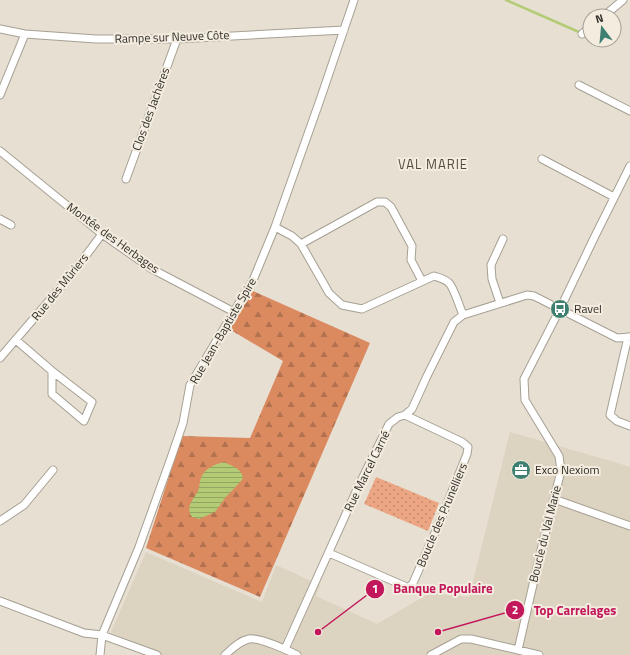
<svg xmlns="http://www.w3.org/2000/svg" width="630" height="655" font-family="'Titillium Web',sans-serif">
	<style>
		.built { fill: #dcd3c0 }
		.forest { fill: url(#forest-firs) }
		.park { fill: url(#park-dots) }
		.water { fill: url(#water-rules) }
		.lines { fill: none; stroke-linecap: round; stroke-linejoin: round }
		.stream { stroke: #b4cb75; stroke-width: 2.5 }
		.street-casing { stroke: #a6a094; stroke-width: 9 }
		.street { stroke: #fff; stroke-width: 7 }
		.labels { text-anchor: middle; stroke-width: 4; stroke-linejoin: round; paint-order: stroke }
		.street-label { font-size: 12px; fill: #312f2a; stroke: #f3ecdf }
		.poi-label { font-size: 12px; fill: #312f2a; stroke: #f3ecdf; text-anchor: start }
		.neighbourhood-label { font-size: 13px; letter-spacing: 1px; fill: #514c41; stroke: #f3ecdf }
		.leader { fill: none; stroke: #c2185b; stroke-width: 1.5 }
		.callout-dot { fill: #c2185b; stroke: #f3ecdf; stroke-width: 1.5 }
		.mark-label { font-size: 12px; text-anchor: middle; font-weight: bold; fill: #fff }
		.callout-label { font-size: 13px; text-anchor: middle; font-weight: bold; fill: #c2185b; stroke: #f3ecdf; stroke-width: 4; stroke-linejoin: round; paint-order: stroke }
	</style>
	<defs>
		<pattern id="forest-firs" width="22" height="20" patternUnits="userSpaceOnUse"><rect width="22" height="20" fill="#db8a60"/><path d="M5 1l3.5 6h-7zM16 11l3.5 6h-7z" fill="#b2714f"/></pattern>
		<pattern id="park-dots" width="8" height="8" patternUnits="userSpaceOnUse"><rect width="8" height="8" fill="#eda684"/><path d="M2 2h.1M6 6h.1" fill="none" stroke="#c1886c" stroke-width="1.8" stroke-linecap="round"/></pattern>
		<pattern id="water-rules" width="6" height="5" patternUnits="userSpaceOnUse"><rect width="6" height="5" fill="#b4cb75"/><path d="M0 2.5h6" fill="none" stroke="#93a560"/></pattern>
	</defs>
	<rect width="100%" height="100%" fill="#e6dfd2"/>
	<path class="built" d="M 510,432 L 614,462 L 630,467 L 630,655 L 159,655 L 111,632 L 146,552 L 262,602 L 276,565 L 320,585 L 316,596 L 377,624 L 430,593 L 469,597 Z"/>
	<path class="forest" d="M 253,291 L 370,343 L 260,597 L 146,548 L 182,436 L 250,438 L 283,361 L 229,329 Z"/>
	<path class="park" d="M 376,477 L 439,503 L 428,531 L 364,504 Z"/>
	<path class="water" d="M 224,462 C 232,466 241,468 243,478 L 241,481 L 225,498 L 215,512 L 199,519 L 192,517 C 185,507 193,500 198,491 C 200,487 199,482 201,478 C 204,469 215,464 224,462 Z"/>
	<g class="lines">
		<path class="stream" d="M 506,0 L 579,32"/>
		<defs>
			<path id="street" d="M 604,16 L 623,0
				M 0,29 L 25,34 L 96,39 L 177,39 L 344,30
				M 582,34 L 590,27
				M 579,85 L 630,111
				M 0,95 L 25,34
				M 0,151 L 102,234 L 152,269 L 234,312
				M 542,159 L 614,197
				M 126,179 L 177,39
				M 0,219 L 11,225
				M 275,227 L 292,236 L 301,244 L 329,293 L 342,305 L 362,309 L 434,276 C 440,278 445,279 449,283 C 454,288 460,308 463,315
				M 301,244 L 377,202 L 385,202 L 391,207 L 412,246 L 411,260 L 422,281
				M 500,303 L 492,279 L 491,265 L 503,239
				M 628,337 L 610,415 L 617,421 L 630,426
				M 16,340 L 52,371 L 92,402 L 84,421 L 52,394 L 52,371
				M 0,358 L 72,274 L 102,234
				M 554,499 L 630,526
				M 0,521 L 24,505 L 53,470
				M 329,553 L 409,588 L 413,583 L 441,519 L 467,454 L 468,447 L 462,442 L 405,415
				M 0,601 L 84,633 L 102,635 L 157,655
				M 285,649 L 359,485 L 389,424 L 398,417 L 405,415 L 412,409 L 427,376 L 454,322 L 463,315 L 527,295 L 534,296 L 617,338 L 630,337
				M 518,650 L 540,554 L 561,471 L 559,456 L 525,400 L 524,379 L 560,309 L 595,236 L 630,166
				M 100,655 L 102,635 L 139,547 L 171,458 L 183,423 L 190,385 L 254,278 L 275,227 L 320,100 L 354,0
				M 225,655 C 232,649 239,641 249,639 C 259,637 287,650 297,655
				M 431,655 L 461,639 L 471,639 L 539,655"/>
		</defs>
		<use href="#street" class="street-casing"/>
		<use href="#street" class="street"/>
	</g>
	<defs>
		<symbol id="bus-disc" viewBox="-11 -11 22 22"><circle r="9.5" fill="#3d7f70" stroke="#f3ecdf"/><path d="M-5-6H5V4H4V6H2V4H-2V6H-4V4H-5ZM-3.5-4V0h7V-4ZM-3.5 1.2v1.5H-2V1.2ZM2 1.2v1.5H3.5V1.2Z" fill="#fff"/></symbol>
		<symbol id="office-disc" viewBox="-11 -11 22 22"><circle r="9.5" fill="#3d7f70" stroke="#f3ecdf"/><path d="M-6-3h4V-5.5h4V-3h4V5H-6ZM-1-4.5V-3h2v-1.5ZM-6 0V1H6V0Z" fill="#fff"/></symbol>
	</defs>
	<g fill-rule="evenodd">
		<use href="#bus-disc" x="549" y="298" width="22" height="22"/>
		<use href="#office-disc" x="510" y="459" width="22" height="22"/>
	</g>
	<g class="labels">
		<g class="street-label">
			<text transform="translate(172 37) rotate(-2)" y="4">Rampe sur Neuve Côte</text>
			<text transform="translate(151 109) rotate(-70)" y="4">Clos des Jachères</text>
			<text transform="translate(113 238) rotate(36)" y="4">Montée des Herbages</text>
			<text transform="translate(60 287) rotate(-51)" y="4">Rue des Mûriers</text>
			<text transform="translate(223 331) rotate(-60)" y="4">Rue Jean-Baptiste Spire</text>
			<text transform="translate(367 471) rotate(-64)" y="4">Rue Marcel Carné</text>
			<text transform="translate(442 515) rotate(-67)" y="4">Boucle des Prunelliers</text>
			<text transform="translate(545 534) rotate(-76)" y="4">Boucle du Val Marie</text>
		</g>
		<g class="poi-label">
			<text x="574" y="313">Ravel</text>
			<text x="535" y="474">Exco Nexiom</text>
		</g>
		<g class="neighbourhood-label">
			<text x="433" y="169">VAL MARIE</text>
		</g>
	</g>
	<path class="leader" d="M318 632L375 589M438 632L515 610"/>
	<g class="callout-dot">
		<circle cx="318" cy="632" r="4"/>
		<circle cx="438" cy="632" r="4"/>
		<circle cx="375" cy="589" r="10"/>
		<circle cx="515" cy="610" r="10"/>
	</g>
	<g class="mark-label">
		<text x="375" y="593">1</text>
		<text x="515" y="614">2</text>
	</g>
	<g class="callout-label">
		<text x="443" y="593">Banque Populaire</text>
		<text x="575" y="615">Top Carrelages</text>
	</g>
	<g transform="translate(602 28) rotate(344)"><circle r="19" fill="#f3ecdf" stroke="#a5a097"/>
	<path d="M0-3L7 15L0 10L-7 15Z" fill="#3d7f70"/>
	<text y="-6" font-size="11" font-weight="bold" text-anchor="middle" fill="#312f2a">N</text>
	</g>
</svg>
